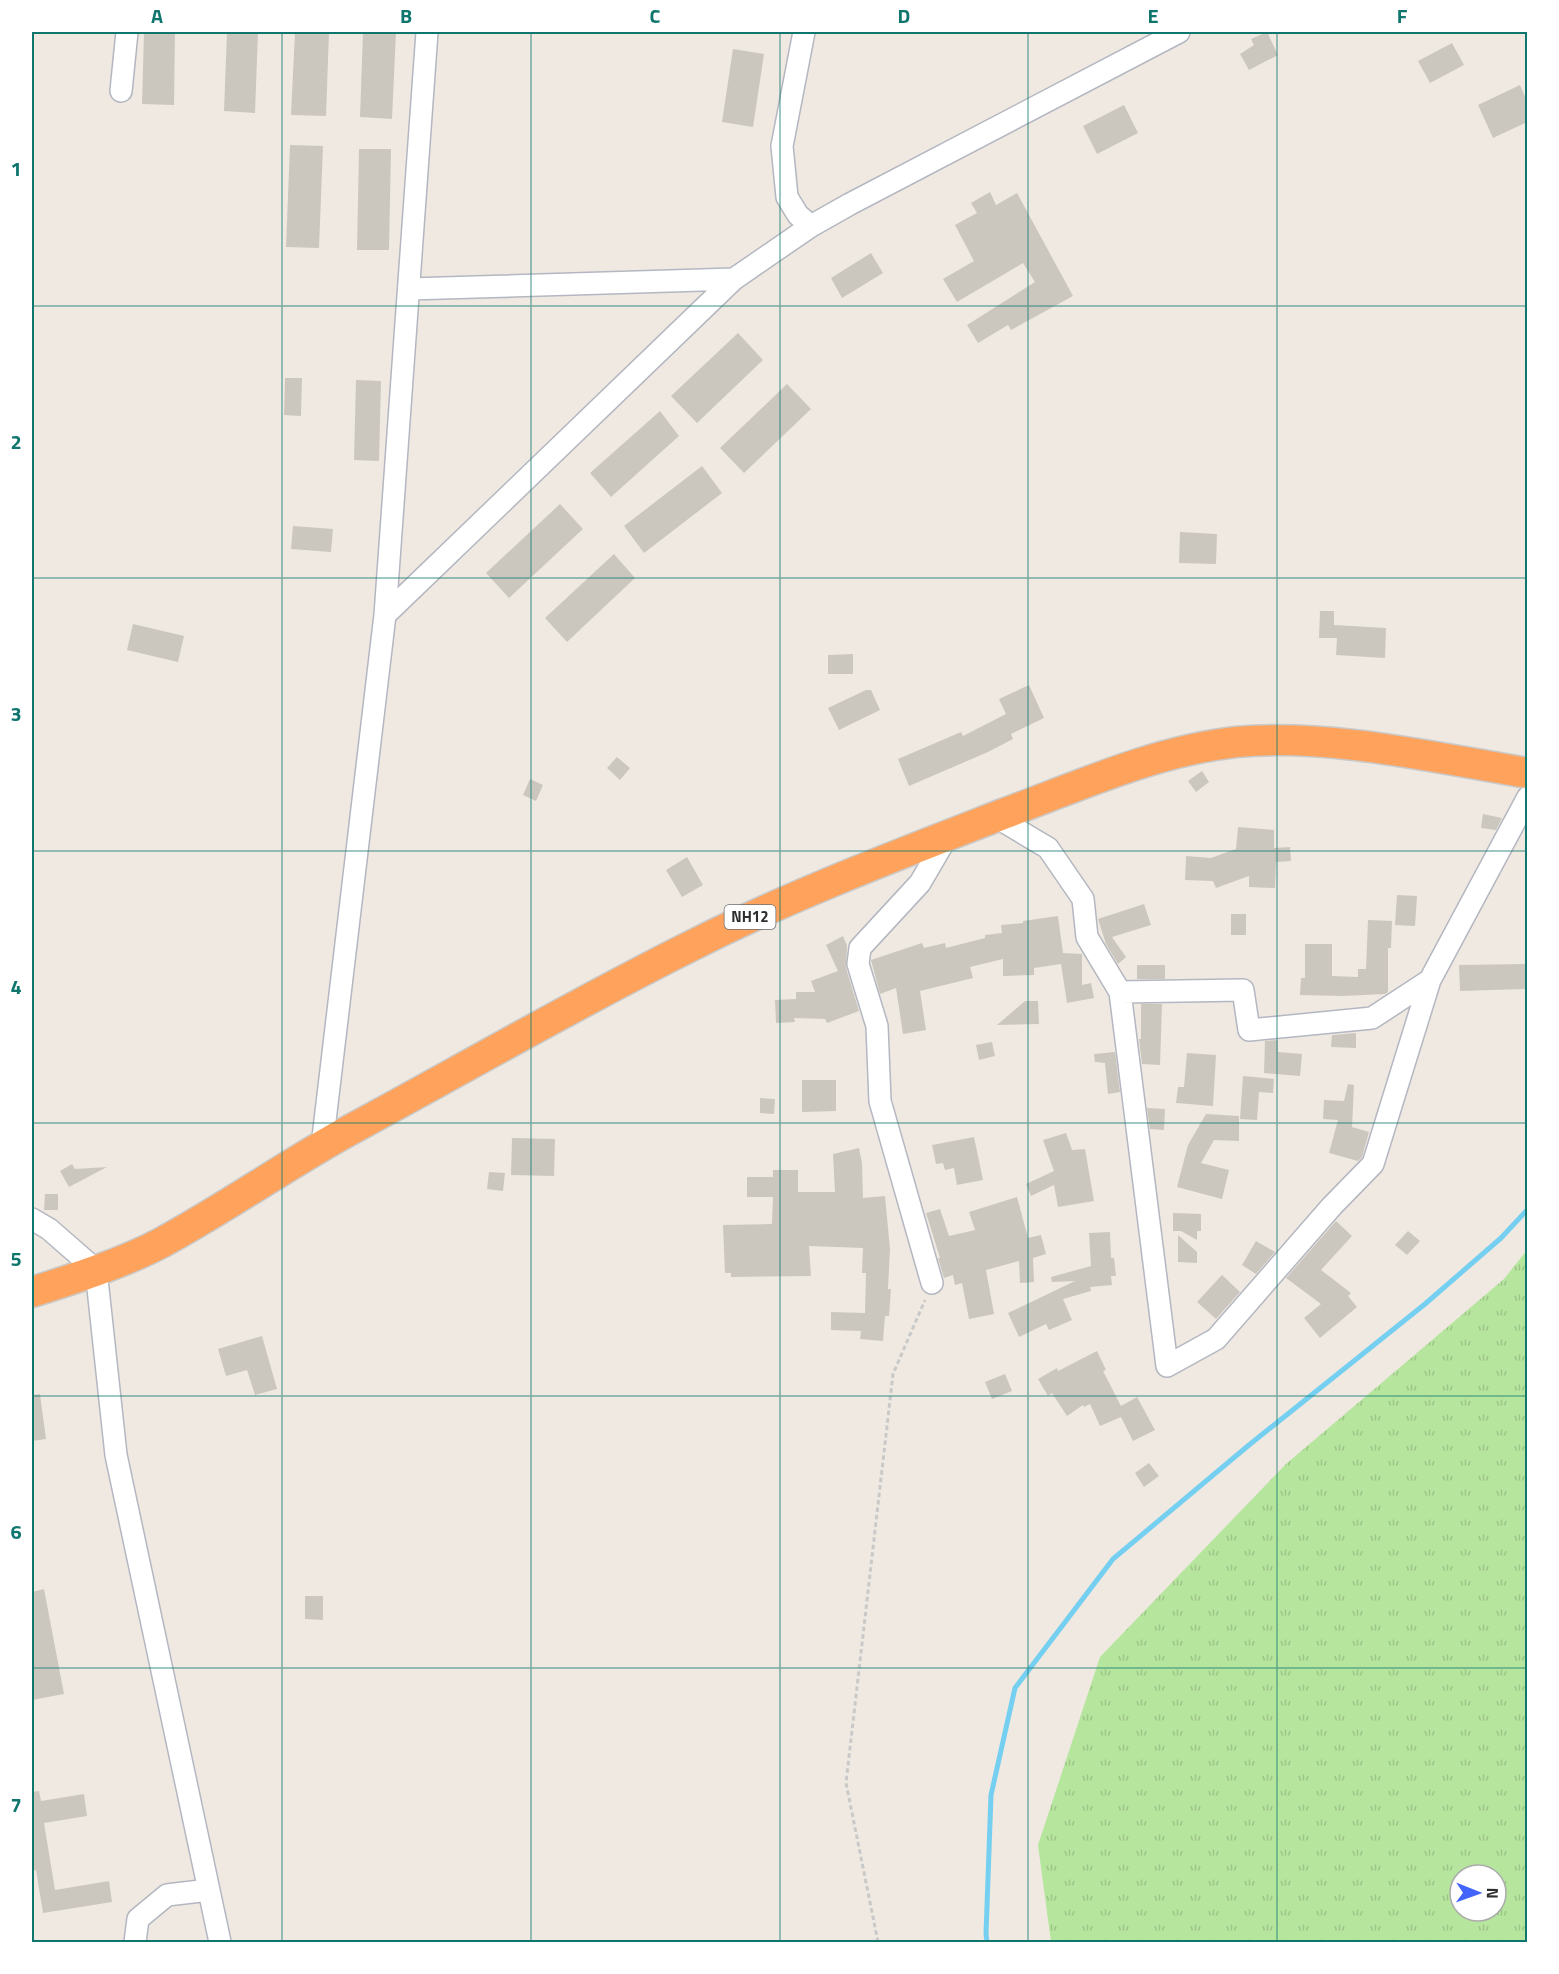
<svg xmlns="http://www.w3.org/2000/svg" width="1559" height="1974" font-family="'Titillium Web',sans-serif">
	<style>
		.grass { fill: url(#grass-tufts); fill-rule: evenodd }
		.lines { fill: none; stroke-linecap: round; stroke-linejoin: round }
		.stream { stroke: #75cff0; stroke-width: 5 }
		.building { fill: #cbc7bf }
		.minor-casing { stroke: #b4b7c1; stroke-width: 24 }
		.highway-casing { stroke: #c9c9c9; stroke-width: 33 }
		.path { stroke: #c9c9c9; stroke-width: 3; stroke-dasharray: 4.5 3; stroke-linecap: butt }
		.minor { stroke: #fff; stroke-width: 21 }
		.highway { stroke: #ffa35c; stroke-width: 30 }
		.grid { fill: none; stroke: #0f766e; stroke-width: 1.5; stroke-opacity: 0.55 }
		.labels { text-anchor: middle; stroke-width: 4.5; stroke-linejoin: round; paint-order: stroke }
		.shield { fill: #fff; stroke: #6d6d6d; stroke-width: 1.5 }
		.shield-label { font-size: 15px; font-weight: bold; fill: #2e2e2e }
		.neatline { fill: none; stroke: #0f766e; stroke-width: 2 }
		.grid-label { font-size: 20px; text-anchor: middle; font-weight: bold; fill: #0f766e }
	</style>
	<defs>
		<pattern id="grass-tufts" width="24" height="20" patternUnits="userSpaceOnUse" patternTransform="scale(1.5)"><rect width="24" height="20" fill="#b6e59e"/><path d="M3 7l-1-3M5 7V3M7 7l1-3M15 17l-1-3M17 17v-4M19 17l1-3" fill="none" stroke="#9dc588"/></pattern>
	</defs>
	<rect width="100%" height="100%" fill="#efe9e1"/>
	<path class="grass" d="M 1527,1250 L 1527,1942 L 1051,1942 L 1038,1845 L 1100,1657 L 1286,1464 L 1504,1279 ZM 1460,1875 L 1496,1875 L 1496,1911 L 1460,1911 Z"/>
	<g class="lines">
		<path class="stream" d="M 987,1942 L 986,1934 L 991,1795 L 1015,1688 L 1113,1559 L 1249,1445 L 1425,1304 L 1501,1238 L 1528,1209"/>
	</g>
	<path class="building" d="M 144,32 L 175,32 L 174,105 L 142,104 Z
		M 227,32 L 258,32 L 255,113 L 224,111 Z
		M 295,32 L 329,32 L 326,116 L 291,115 Z
		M 363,32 L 396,32 L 392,119 L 360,117 Z
		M 1267,32 L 1278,55 L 1249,70 L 1240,54 L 1254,45 L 1251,39 Z
		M 1452,43 L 1464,65 L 1430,83 L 1418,61 Z
		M 733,49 L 764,54 L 753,127 L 722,122 Z
		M 1520,85 L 1527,101 L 1527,122 L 1493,138 L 1478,105 Z
		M 1124,105 L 1138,133 L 1097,154 L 1083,126 Z
		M 290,145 L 323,146 L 319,248 L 286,247 Z
		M 359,149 L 391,149 L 389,250 L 357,250 Z
		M 990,192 L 996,205 L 1017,193 L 1073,296 L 1011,330 L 1008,325 L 978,343 L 967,325 L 1035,282 L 1023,263 L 957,302 L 943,279 L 974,261 L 955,225 L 977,213 L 971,203 Z
		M 871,253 L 883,273 L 842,298 L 831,278 Z
		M 738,333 L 763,360 L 697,423 L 671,396 Z
		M 285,378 L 302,378 L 301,416 L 284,415 Z
		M 356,380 L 381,381 L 379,461 L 354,460 Z
		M 787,384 L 811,409 L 744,473 L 720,448 Z
		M 660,411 L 679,436 L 611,497 L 590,473 Z
		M 702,466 L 722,493 L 644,553 L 624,526 Z
		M 560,504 L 583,529 L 509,598 L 486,573 Z
		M 293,526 L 333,529 L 331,552 L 291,549 Z
		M 1180,532 L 1217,534 L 1216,564 L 1179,563 Z
		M 614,554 L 635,578 L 567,642 L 545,618 Z
		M 1320,611 L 1334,611 L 1334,625 L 1386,628 L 1385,658 L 1336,655 L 1337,638 L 1319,638 Z
		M 133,624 L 184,636 L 178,662 L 127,650 Z
		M 853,654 L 853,674 L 828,674 L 828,655 Z
		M 1029,685 L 1044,718 L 1011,734 L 1013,739 L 988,752 L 909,786 L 898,759 L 961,732 L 963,736 L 1006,714 L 999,699 Z
		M 866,690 L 871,690 L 880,710 L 839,730 L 828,708 Z
		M 617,757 L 630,768 L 620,780 L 607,768 Z
		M 1202,771 L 1209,782 L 1196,792 L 1188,781 Z
		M 530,779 L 543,785 L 536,801 L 523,795 Z
		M 1483,814 L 1502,818 L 1496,830 L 1481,828 Z
		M 1238,827 L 1274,830 L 1274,848 L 1290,847 L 1291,861 L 1276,862 L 1275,888 L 1249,887 L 1249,876 L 1216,888 L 1213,881 L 1185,880 L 1186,856 L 1211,858 L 1236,849 Z
		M 687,857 L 703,885 L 682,897 L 666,870 Z
		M 1397,895 L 1417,896 L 1415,926 L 1395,925 Z
		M 1144,904 L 1151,925 L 1112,937 L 1126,957 L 1118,964 L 1106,944 L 1098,919 Z
		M 1231,914 L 1246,914 L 1246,935 L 1231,935 Z
		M 1058,916 L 1063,953 L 1082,954 L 1082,985 L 1091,983 L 1094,998 L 1067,1003 L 1061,964 L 1034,968 L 1034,975 L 1003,976 L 1003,959 L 970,967 L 973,978 L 920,991 L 926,1030 L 903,1034 L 896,988 L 880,994 L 871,960 L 922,943 L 924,948 L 945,943 L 946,948 L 985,938 L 985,935 L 1002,933 L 1001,925 L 1023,923 L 1023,921 Z
		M 1368,920 L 1392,921 L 1391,948 L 1388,948 L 1388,992 L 1385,994 L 1343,996 L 1300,995 L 1301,978 L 1305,978 L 1305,944 L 1332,944 L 1332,976 L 1358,977 L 1358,969 L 1366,969 Z
		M 843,936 L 847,946 L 846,968 L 859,1011 L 827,1023 L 825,1019 L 794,1018 L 795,1022 L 776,1023 L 775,1000 L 796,999 L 796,992 L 815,992 L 811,981 L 838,971 L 826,945 Z
		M 1527,964 L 1527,989 L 1460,991 L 1459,965 Z
		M 1137,965 L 1165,965 L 1165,979 L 1137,979 Z
		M 1025,1001 L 1038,1001 L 1039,1024 L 997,1025 Z
		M 1141,1004 L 1162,1004 L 1160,1065 L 1142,1064 L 1139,1039 L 1141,1039 Z
		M 1356,1033 L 1356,1048 L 1331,1047 L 1332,1035 Z
		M 1278,1040 L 1278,1052 L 1302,1054 L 1300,1076 L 1264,1073 L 1265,1041 Z
		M 992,1042 L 995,1056 L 979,1060 L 976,1045 Z
		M 1115,1052 L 1120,1092 L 1108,1094 L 1105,1063 L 1095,1062 L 1094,1054 Z
		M 1187,1053 L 1216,1055 L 1213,1106 L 1176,1103 L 1178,1087 L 1184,1087 Z
		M 1243,1076 L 1274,1079 L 1273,1093 L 1259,1092 L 1257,1120 L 1240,1119 Z
		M 802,1080 L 836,1080 L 836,1111 L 802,1112 Z
		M 1348,1084 L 1354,1085 L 1352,1127 L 1369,1132 L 1362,1157 L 1358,1161 L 1329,1153 L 1338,1120 L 1323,1119 L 1324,1100 L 1344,1101 Z
		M 760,1098 L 775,1099 L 774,1114 L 760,1113 Z
		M 1147,1108 L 1165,1109 L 1164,1130 L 1150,1129 Z
		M 1206,1114 L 1239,1116 L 1239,1141 L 1214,1140 L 1201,1163 L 1229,1170 L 1222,1199 L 1177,1187 L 1188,1145 Z
		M 1066,1133 L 1072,1150 L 1085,1149 L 1094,1201 L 1058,1207 L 1054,1185 L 1031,1196 L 1026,1184 L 1054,1171 L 1043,1140 Z
		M 974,1137 L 983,1180 L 957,1185 L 954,1168 L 945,1170 L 943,1163 L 936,1164 L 932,1145 Z
		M 512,1138 L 555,1139 L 554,1176 L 511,1175 Z
		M 859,1148 L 862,1163 L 863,1198 L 885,1196 L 890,1249 L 888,1289 L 891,1289 L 889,1316 L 885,1316 L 883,1341 L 860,1339 L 861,1331 L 831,1330 L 831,1312 L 865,1313 L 866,1273 L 862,1273 L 863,1248 L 809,1246 L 811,1276 L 731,1277 L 731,1273 L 725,1273 L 723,1225 L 772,1224 L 773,1197 L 747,1197 L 747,1177 L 773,1177 L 773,1170 L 798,1170 L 798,1192 L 835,1192 L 833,1154 Z
		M 72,1164 L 75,1169 L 107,1167 L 69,1187 L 60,1171 Z
		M 489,1172 L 505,1173 L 503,1191 L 487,1189 Z
		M 45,1194 L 58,1194 L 58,1210 L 44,1210 Z
		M 1017,1197 L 1028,1238 L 1041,1235 L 1046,1254 L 1033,1258 L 1034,1282 L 1020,1283 L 1019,1261 L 986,1270 L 994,1314 L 969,1319 L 962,1283 L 955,1285 L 953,1275 L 944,1278 L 938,1258 L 940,1258 L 926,1213 L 940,1209 L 949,1236 L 975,1230 L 969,1212 Z
		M 1173,1213 L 1201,1214 L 1201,1231 L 1197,1231 L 1197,1240 L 1181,1231 L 1173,1231 Z
		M 1336,1221 L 1352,1236 L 1321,1270 L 1351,1293 L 1348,1296 L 1357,1307 L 1320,1338 L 1304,1318 L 1321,1304 L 1286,1278 Z
		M 1408,1231 L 1420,1241 L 1407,1255 L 1395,1245 Z
		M 1110,1232 L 1111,1258 L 1114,1258 L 1116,1276 L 1111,1276 L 1112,1285 L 1090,1287 L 1091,1291 L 1063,1299 L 1072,1320 L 1049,1330 L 1046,1324 L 1019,1337 L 1008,1313 L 1075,1281 L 1052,1282 L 1051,1277 L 1091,1266 L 1089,1233 Z
		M 1178,1235 L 1197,1252 L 1197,1263 L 1178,1262 Z
		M 1256,1241 L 1275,1252 L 1256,1274 L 1242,1265 Z
		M 1222,1275 L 1240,1292 L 1216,1319 L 1197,1302 Z
		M 262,1336 L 277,1389 L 255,1395 L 247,1370 L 226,1376 L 218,1349 Z
		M 1097,1351 L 1106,1370 L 1103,1371 L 1121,1406 L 1137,1397 L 1155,1430 L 1133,1441 L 1121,1417 L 1100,1426 L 1090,1404 L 1084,1407 L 1083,1405 L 1067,1416 L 1052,1393 L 1048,1396 L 1038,1379 L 1057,1368 L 1058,1371 Z
		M 1005,1374 L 1012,1391 L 992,1399 L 985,1382 Z
		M 40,1394 L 46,1439 L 32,1441 L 32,1395 Z
		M 1149,1463 L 1159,1476 L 1144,1487 L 1135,1473 Z
		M 44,1589 L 64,1694 L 32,1700 L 32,1592 Z
		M 305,1596 L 323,1596 L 323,1620 L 305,1619 Z
		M 39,1791 L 41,1801 L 84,1794 L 87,1816 L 44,1823 L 55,1890 L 109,1881 L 112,1902 L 43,1913 L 36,1870 L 32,1871 L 32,1792 Z"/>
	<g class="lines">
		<defs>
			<path id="minor" d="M 804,32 L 782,146 L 787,197 L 798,215 L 811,226
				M 121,91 L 127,32
				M 409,289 L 734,279 L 811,226 L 850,204 L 1179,32
				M 385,615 L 734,279
				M 996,817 L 1048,848 L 1083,899 L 1087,937 L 1120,992 L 1243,990 L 1249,1030 L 1372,1018 L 1430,980 L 1528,797
				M 1120,992 L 1167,1366 L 1216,1339 L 1332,1206 L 1373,1164 L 1430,980
				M 322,1146 L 385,615 L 427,32
				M 32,1219 L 49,1229 L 96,1270 L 116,1455 L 220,1942
				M 932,1283 L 880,1101 L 877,1026 L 858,964 L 860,948 L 920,883 L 948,835
				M 135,1942 L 138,1919 L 167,1895 L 209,1890"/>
			<path id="highway" d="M 32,1292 C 73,1279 123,1263 161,1243 C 226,1208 286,1165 350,1130 C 465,1068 578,1002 695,944 C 794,894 900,854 1003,814 C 1079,786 1155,751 1236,742 C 1327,733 1437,758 1528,773"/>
		</defs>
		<use href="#minor" class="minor-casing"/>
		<use href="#highway" class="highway-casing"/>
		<path class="path" d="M 878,1942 L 846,1783 L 893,1374 L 925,1300"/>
		<use href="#minor" class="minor"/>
		<use href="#highway" class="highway"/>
	</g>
	<path class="grid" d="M 282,32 L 282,1942M 531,32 L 531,1942M 780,32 L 780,1942M 1028,32 L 1028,1942M 1277,32 L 1277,1942M 32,306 L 1528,306M 32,578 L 1528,578M 32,851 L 1528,851M 32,1123 L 1528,1123M 32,1396 L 1528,1396M 32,1668 L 1528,1668"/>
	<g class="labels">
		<rect class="shield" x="724.5" y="905" width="51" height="24" rx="4.5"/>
		<g class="shield-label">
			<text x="750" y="922">NH12</text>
		</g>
	</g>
	<rect width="1559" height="1974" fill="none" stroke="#ffffff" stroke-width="66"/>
	<g transform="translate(1478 1893) rotate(91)"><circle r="28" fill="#ffffff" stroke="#ababab" stroke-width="1.5"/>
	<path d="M0-4.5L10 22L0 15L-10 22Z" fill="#4264fb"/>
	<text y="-9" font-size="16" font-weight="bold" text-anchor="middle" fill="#2e2e2e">N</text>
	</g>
	<rect x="33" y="33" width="1493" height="1908" class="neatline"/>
	<g class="grid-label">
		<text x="157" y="23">A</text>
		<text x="406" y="23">B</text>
		<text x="655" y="23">C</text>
		<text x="904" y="23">D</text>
		<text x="1153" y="23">E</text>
		<text x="1402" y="23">F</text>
		<text x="16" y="176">1</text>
		<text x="16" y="449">2</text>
		<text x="16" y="721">3</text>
		<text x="16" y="994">4</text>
		<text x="16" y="1266">5</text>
		<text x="16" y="1539">6</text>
		<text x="16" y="1812">7</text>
	</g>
</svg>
